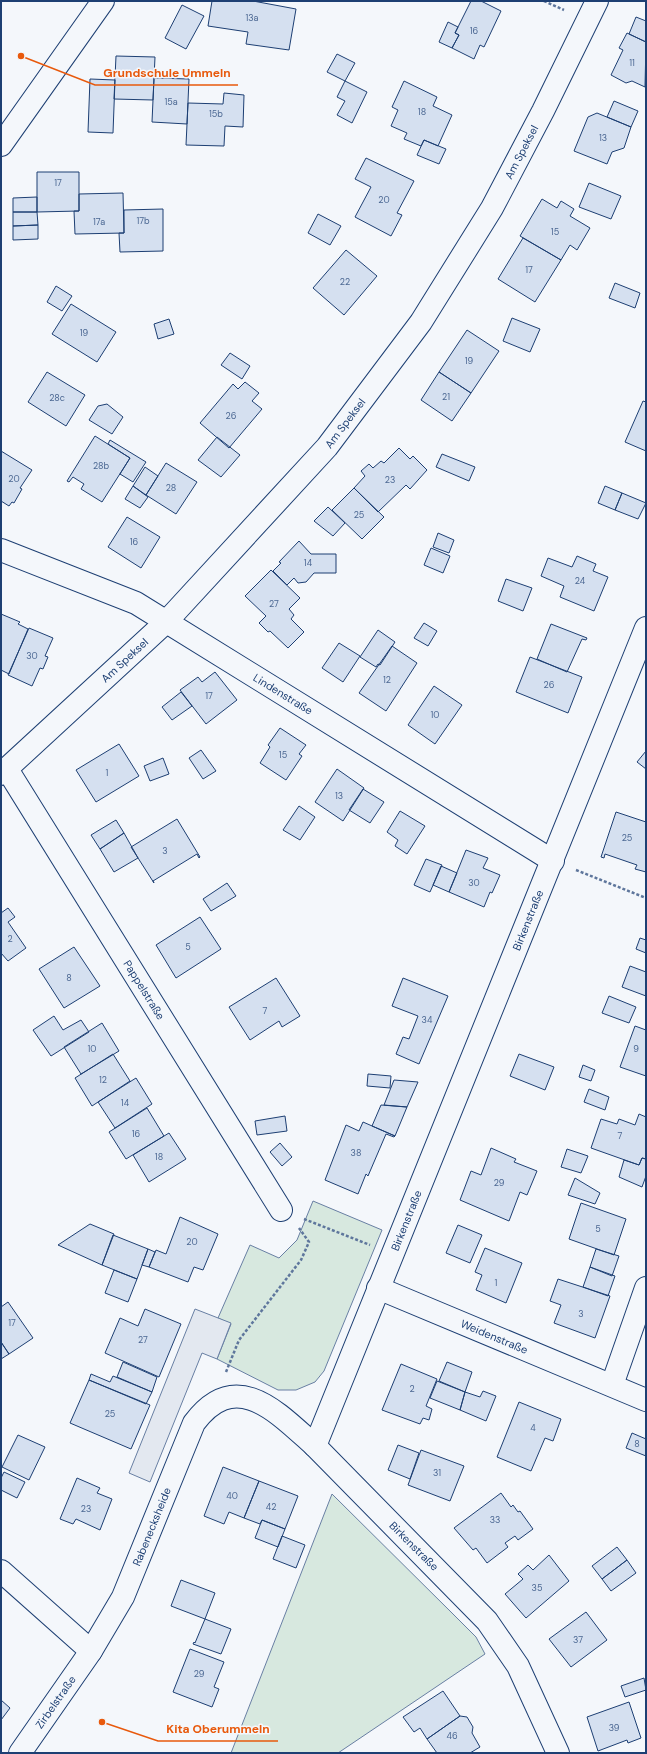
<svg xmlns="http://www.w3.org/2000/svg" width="647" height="1754" font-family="'DM Sans',sans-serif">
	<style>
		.green { fill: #d7e8df; stroke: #687fa3 }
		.parking { fill: #e3e8f0; stroke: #687fa3 }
		.building { fill: #d5e0f0; stroke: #1d3f73 }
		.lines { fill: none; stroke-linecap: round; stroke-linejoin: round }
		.street-casing { stroke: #1d3f73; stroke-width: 24 }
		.path { stroke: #5e769c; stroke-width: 2.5; stroke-dasharray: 3 2; stroke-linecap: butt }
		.street { stroke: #f4f7fb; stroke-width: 22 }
		.labels { text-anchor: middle; stroke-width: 3; stroke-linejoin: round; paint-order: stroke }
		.number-label { font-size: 9px; fill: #4b6792 }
		.street-label { font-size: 11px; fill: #1d3f73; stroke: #f4f7fb }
		.leader { fill: none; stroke: #e8590c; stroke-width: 1.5 }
		.callout-dot { fill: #e8590c; stroke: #f4f7fb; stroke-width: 1.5 }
		.callout-label { font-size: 12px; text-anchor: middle; font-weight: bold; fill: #e8590c; stroke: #f4f7fb; stroke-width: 3; stroke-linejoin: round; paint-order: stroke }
	</style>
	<rect width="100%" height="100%" fill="#f4f7fb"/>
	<path class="green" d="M 313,1201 L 382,1230 L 324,1371 L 315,1382 L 296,1390 L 278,1390 L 217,1359 L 231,1324 L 218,1318 L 250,1245 L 279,1258 L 297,1240 Z
		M 332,1494 L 452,1613 L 476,1637 L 485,1654 L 338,1753 L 231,1753 Z"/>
	<path class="parking" d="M 195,1309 L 231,1323 L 217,1359 L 202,1353 L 150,1482 L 129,1473 Z"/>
	<path class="building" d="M 212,1 L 253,1 L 296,9 L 289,50 L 246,44 L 248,32 L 208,26 Z
		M 471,1 L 481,1 L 501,11 L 484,47 L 480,45 L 474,59 L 452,48 L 459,35 L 455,33 Z
		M 182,5 L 204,16 L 186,49 L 165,38 Z
		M 636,17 L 646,21 L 646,42 L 629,34 Z
		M 448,22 L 458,27 L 455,33 L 459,35 L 452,48 L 439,42 Z
		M 627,33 L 646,42 L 645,87 L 632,81 L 626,83 L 611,75 L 623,50 L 619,48 Z
		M 337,54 L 355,63 L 345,81 L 327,72 Z
		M 116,56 L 155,57 L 153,100 L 114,99 Z
		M 154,78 L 189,79 L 187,124 L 152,122 Z
		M 90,79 L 115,80 L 113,133 L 88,132 Z
		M 345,81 L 367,92 L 352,123 L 337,115 L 345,101 L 337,97 Z
		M 404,81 L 437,97 L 433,106 L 452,115 L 438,146 L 424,140 L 421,146 L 404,139 L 407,133 L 391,126 L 398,110 L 392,107 Z
		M 224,93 L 244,95 L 243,127 L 225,126 L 224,146 L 186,145 L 188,103 L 223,104 Z
		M 614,101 L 638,111 L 631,127 L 607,117 Z
		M 597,113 L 631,127 L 624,148 L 612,152 L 607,164 L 574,151 L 588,117 Z
		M 424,140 L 446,149 L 439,164 L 417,155 Z
		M 366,158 L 414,181 L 397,213 L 402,215 L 391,236 L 355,217 L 371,187 L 355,179 Z
		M 37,172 L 79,172 L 79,211 L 37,212 Z
		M 589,183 L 621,196 L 611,219 L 579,207 Z
		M 123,193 L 124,233 L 75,234 L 74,211 L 79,211 L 79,194 Z
		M 37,197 L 37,212 L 13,212 L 13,198 Z
		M 542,199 L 557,208 L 561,201 L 574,209 L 570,216 L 590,228 L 577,250 L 570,245 L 561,260 L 520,236 Z
		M 163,209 L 163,251 L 120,252 L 119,233 L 124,233 L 124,210 Z
		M 13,212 L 37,212 L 38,225 L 13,226 Z
		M 318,214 L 341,226 L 330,245 L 308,233 Z
		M 38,225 L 38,239 L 13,240 L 13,226 Z
		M 523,238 L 561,260 L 535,302 L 498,279 Z
		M 346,250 L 377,276 L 344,315 L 313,288 Z
		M 615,283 L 640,293 L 635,308 L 609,298 Z
		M 56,286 L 72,296 L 62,311 L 47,302 Z
		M 71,304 L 116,332 L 97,362 L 52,334 Z
		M 512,318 L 540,329 L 530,352 L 503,341 Z
		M 169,319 L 174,334 L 158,339 L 154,324 Z
		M 467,330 L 499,351 L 471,393 L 439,372 Z
		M 230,353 L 250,366 L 242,379 L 221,365 Z
		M 47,372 L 85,395 L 66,426 L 28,402 Z
		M 439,372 L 471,393 L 452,421 L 421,400 Z
		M 245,382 L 259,393 L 252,401 L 262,409 L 229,448 L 200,423 L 233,384 L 238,389 Z
		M 643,401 L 646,402 L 646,451 L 625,442 Z
		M 107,404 L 123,417 L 112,434 L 89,420 L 98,406 Z
		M 95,436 L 130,458 L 102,502 L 81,489 L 84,484 L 73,477 L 69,482 L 67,481 Z
		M 217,437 L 240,455 L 221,477 L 198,460 Z
		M 110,440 L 146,462 L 133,482 L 120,474 L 130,458 L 108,444 Z
		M 399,448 L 410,459 L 413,456 L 427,470 L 410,489 L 406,485 L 378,512 L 354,488 L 365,476 L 361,471 L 369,464 L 373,468 L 381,461 L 384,463 Z
		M 1,451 L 32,470 L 20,488 L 22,489 L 14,503 L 12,502 L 9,506 L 1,501 Z
		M 442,454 L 475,467 L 469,481 L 436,467 Z
		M 166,463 L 197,482 L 176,514 L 146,495 Z
		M 145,467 L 158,476 L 146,495 L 133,486 Z
		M 133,486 L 148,497 L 140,508 L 125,499 Z
		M 605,486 L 622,493 L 615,510 L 598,503 Z
		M 354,488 L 384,517 L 362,539 L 332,510 Z
		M 622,493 L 646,503 L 638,519 L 615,510 Z
		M 328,507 L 345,523 L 333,536 L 314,521 Z
		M 127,517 L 160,537 L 141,568 L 108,547 Z
		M 438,533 L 454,540 L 449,553 L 433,547 Z
		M 299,541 L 311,554 L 336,554 L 336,573 L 314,573 L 306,582 L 298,583 L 294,578 L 287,585 L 273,571 L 281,563 L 279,562 Z
		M 431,548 L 450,556 L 443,573 L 424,565 Z
		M 577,556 L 596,564 L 593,571 L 608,577 L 594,611 L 560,597 L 564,586 L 541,576 L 548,558 L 572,567 Z
		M 271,570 L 300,598 L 289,609 L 294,615 L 291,619 L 304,632 L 288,648 L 270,631 L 268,632 L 259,623 L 266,616 L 245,596 Z
		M 506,579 L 532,588 L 523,611 L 498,601 Z
		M 1,614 L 20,622 L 18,624 L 28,629 L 9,674 L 1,670 Z
		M 424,623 L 437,631 L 428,646 L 414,638 Z
		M 551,624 L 587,638 L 586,640 L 582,639 L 567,672 L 537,659 Z
		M 29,628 L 53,638 L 45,656 L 48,657 L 43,669 L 40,668 L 32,686 L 8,675 Z
		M 378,630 L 395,642 L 380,665 L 378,664 L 376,667 L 360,657 Z
		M 339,643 L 360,656 L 343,682 L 322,668 Z
		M 392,646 L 417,663 L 386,711 L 359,693 Z
		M 530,657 L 582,677 L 568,713 L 516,692 Z
		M 215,672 L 237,700 L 206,724 L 180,690 L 198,677 L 202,682 Z
		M 434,686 L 462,705 L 435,744 L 408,725 Z
		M 181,692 L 192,706 L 172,720 L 162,707 Z
		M 280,728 L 306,745 L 299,754 L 302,756 L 286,780 L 260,763 L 270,747 L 268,745 Z
		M 119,744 L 139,776 L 96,802 L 76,770 Z
		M 201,750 L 216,771 L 203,779 L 189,758 Z
		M 646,751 L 646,769 L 637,762 Z
		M 163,758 L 169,774 L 150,781 L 144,766 Z
		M 337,769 L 364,788 L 343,821 L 315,802 Z
		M 363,789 L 384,802 L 370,823 L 349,810 Z
		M 299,806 L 315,817 L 300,840 L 283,830 Z
		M 400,811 L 425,826 L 407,854 L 395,846 L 398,840 L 387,832 Z
		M 616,812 L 646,822 L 646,872 L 635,869 L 637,865 L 605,854 L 604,858 L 601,857 Z
		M 177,819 L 200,857 L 199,858 L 197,854 L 153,881 L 154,883 L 131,847 Z
		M 116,820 L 124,833 L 100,849 L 91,835 Z
		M 124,833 L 138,858 L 114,872 L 100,849 Z
		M 466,850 L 488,858 L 483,868 L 500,875 L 492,893 L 490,892 L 484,907 L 449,892 Z
		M 426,859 L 442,865 L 430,892 L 414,885 Z
		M 441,866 L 457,873 L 449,892 L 433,885 Z
		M 227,883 L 236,896 L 211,911 L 203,899 Z
		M 8,908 L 15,917 L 8,922 L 26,948 L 8,961 L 1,953 L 1,913 Z
		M 200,917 L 221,949 L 176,978 L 156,945 Z
		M 640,938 L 646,940 L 646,953 L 636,949 Z
		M 74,947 L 100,986 L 64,1008 L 39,969 Z
		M 630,966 L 646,972 L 646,996 L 622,987 Z
		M 276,978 L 300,1016 L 282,1027 L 279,1021 L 250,1040 L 229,1007 Z
		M 403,978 L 448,996 L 419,1064 L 396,1054 L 403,1037 L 409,1039 L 418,1016 L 392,1006 Z
		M 609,996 L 636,1007 L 629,1023 L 602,1013 Z
		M 54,1016 L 63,1030 L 81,1020 L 89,1032 L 51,1056 L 33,1030 Z
		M 102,1023 L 119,1051 L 81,1074 L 64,1047 Z
		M 635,1026 L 646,1030 L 646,1076 L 620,1067 Z
		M 113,1054 L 130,1081 L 92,1106 L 75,1078 Z
		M 519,1054 L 554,1067 L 545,1090 L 510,1076 Z
		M 583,1065 L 595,1070 L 591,1081 L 579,1077 Z
		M 368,1074 L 391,1076 L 390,1088 L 367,1086 Z
		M 136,1078 L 152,1104 L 115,1128 L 98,1102 Z
		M 394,1080 L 418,1082 L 407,1107 L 384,1105 Z
		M 589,1089 L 609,1097 L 605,1110 L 584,1102 Z
		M 381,1105 L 407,1107 L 395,1136 L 372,1126 Z
		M 147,1108 L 164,1136 L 126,1159 L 109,1132 Z
		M 639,1114 L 646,1117 L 646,1159 L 642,1158 L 639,1165 L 591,1148 L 601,1119 L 617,1124 L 619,1119 L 635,1125 Z
		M 285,1116 L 287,1131 L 257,1135 L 255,1121 Z
		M 363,1122 L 395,1136 L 394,1137 L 386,1134 L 368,1176 L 366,1174 L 358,1194 L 325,1180 L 346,1125 L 359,1131 Z
		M 169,1133 L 186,1159 L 149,1182 L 133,1155 Z
		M 280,1143 L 292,1157 L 282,1166 L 270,1152 Z
		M 491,1148 L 516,1159 L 514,1162 L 537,1171 L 527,1195 L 520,1192 L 509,1221 L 460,1200 L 471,1171 L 481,1175 Z
		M 567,1149 L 588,1156 L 581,1173 L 561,1167 Z
		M 642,1158 L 646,1159 L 646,1176 L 642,1187 L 619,1177 L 624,1160 L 639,1165 Z
		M 575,1178 L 600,1193 L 595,1204 L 568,1195 Z
		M 581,1203 L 626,1219 L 614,1255 L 569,1239 Z
		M 180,1217 L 218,1234 L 203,1270 L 194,1267 L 188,1282 L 149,1267 L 156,1250 L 166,1254 Z
		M 90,1224 L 114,1234 L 102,1265 L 58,1245 Z
		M 458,1225 L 482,1235 L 470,1263 L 446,1253 Z
		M 113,1235 L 148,1249 L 137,1279 L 102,1265 Z
		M 485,1248 L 522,1263 L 506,1303 L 476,1290 L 482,1275 L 475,1272 Z
		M 148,1249 L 155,1252 L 149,1267 L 142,1265 Z
		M 596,1249 L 619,1256 L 612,1276 L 590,1267 Z
		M 590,1267 L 615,1276 L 608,1296 L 583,1287 Z
		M 114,1270 L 137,1279 L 128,1302 L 105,1293 Z
		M 558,1279 L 610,1296 L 595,1338 L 554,1323 L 561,1305 L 550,1301 Z
		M 8,1302 L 33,1338 L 9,1354 L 1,1342 L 1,1307 Z
		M 145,1309 L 181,1324 L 159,1377 L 105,1353 L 120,1318 L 138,1326 Z
		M 1,1342 L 9,1354 L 1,1359 Z
		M 123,1362 L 157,1377 L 152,1392 L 117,1377 Z
		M 447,1362 L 472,1372 L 465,1392 L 439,1381 Z
		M 401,1364 L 437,1379 L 426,1406 L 432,1409 L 429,1420 L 423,1418 L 420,1424 L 382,1410 Z
		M 91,1374 L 110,1382 L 113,1376 L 152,1392 L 146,1404 L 89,1380 Z
		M 89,1380 L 150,1405 L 131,1449 L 70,1423 Z
		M 437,1381 L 465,1392 L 460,1410 L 430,1398 Z
		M 483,1391 L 496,1396 L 486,1421 L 460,1410 L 465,1392 L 480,1397 Z
		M 519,1402 L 561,1419 L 553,1441 L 545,1438 L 531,1471 L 497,1457 Z
		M 632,1433 L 646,1439 L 646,1456 L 626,1448 Z
		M 18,1435 L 45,1447 L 29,1480 L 2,1467 Z
		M 398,1445 L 419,1453 L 410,1479 L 388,1470 Z
		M 421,1450 L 464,1466 L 450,1501 L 408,1485 Z
		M 223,1467 L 259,1481 L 244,1518 L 229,1512 L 224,1524 L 204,1516 Z
		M 4,1472 L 25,1482 L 17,1498 L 1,1490 L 1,1478 Z
		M 77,1478 L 100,1488 L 97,1493 L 112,1499 L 100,1530 L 76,1519 L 73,1524 L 60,1519 Z
		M 259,1481 L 298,1496 L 285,1529 L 262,1520 L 260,1524 L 244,1518 Z
		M 501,1493 L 511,1507 L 513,1505 L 518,1512 L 520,1511 L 533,1529 L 518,1540 L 515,1536 L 505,1543 L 508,1547 L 487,1563 L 476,1548 L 473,1550 L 454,1528 Z
		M 262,1520 L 285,1529 L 278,1547 L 255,1538 Z
		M 282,1536 L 305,1545 L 296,1568 L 273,1559 Z
		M 617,1547 L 627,1560 L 602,1579 L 592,1566 Z
		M 549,1555 L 569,1581 L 526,1618 L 505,1594 L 523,1579 L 518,1574 L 528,1565 L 533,1570 Z
		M 627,1560 L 636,1573 L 611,1591 L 602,1579 Z
		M 181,1580 L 215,1593 L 205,1619 L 171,1606 Z
		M 586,1612 L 607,1640 L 571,1667 L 549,1639 Z
		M 205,1619 L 231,1629 L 221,1654 L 193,1644 L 194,1642 L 195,1643 Z
		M 190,1649 L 224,1662 L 214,1687 L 219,1689 L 212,1707 L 173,1692 Z
		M 644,1678 L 646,1690 L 625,1697 L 621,1686 Z
		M 443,1691 L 460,1716 L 427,1739 L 420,1728 L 414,1732 L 403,1717 Z
		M 1,1700 L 10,1708 L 1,1720 Z
		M 629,1702 L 641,1738 L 628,1743 L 627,1740 L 598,1751 L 587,1717 Z
		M 460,1716 L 467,1717 L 473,1727 L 472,1733 L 480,1747 L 470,1753 L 437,1753 L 427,1739 Z"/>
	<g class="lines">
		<defs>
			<g id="street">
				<path d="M 1,145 L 103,1"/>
				<path id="s1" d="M 1,550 L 136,603 L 553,861"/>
				<path id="s2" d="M 7,769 L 281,1210"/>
				<path id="s3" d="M 1,774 L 166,622 L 327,447 L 421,322 L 492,208 L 543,111 L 597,1"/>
				<path id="s4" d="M 378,1288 L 646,1400"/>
				<path d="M 612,1385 L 646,1288"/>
				<path d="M 1,1571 L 91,1651"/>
				<path id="s5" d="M 20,1753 L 91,1651 L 123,1597 L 194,1423 C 236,1367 277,1412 315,1446"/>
				<path id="s6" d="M 558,1753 L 518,1666 L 487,1621 L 315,1446 L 646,628"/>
			</g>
		</defs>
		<use href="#street" class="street-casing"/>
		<path class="path" d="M 544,1 L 564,10
			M 576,870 L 646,898
			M 304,1219 L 370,1245
			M 226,1372 L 239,1340 L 301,1260 L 309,1242 L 299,1228"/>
		<use href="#street" class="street"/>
	</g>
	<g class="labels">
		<g class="number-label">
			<text x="252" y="21">13a</text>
			<text x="474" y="34">16</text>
			<text x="632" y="66">11</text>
			<text x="171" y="105">15a</text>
			<text x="422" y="115">18</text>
			<text x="216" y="117">15b</text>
			<text x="603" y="141">13</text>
			<text x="58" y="186">17</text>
			<text x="384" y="203">20</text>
			<text x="143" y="224">17b</text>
			<text x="99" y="225">17a</text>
			<text x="555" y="235">15</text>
			<text x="529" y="273">17</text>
			<text x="345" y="285">22</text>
			<text x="84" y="336">19</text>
			<text x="469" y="364">19</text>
			<text x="446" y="400">21</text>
			<text x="57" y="401">28c</text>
			<text x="231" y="419">26</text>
			<text x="101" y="469">28b</text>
			<text x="14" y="482">20</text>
			<text x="390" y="483">23</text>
			<text x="171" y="491">28</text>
			<text x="359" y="518">25</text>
			<text x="134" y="545">16</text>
			<text x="308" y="566">14</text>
			<text x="580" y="584">24</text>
			<text x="274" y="607">27</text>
			<text x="32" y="659">30</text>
			<text x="387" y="683">12</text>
			<text x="549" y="688">26</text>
			<text x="209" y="699">17</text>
			<text x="435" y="718">10</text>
			<text x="283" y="758">15</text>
			<text x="107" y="776">1</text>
			<text x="339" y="799">13</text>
			<text x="627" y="841">25</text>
			<text x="165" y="854">3</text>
			<text x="474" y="886">30</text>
			<text x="10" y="942">2</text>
			<text x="188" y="950">5</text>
			<text x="69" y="981">8</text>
			<text x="265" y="1014">7</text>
			<text x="427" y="1023">34</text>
			<text x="92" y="1052">10</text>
			<text x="636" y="1052">9</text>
			<text x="103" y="1083">12</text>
			<text x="125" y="1106">14</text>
			<text x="136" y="1137">16</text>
			<text x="620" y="1139">7</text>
			<text x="356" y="1156">38</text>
			<text x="159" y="1160">18</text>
			<text x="499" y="1186">29</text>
			<text x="598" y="1232">5</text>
			<text x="192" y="1245">20</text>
			<text x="496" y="1286">1</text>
			<text x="581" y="1317">3</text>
			<text x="12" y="1326">17</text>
			<text x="143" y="1343">27</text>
			<text x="412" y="1392">2</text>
			<text x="110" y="1417">25</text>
			<text x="533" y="1431">4</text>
			<text x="637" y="1447">8</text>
			<text x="437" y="1476">31</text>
			<text x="232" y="1499">40</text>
			<text x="271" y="1510">42</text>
			<text x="86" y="1512">23</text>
			<text x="495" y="1523">33</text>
			<text x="537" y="1591">35</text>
			<text x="578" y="1643">37</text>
			<text x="199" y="1677">29</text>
			<text x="614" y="1731">39</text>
			<text x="452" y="1739">46</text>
		</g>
		<g class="street-label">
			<text dy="4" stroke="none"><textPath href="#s3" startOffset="816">Am Speksel</textPath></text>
			<text dy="4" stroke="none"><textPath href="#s3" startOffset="492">Am Speksel</textPath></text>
			<text dy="4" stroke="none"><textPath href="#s3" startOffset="168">Am Speksel</textPath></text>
			<text dy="4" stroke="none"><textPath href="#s1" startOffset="318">Lindenstraße</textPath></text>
			<text dy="4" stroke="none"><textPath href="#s6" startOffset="963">Birkenstraße</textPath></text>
			<text dy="4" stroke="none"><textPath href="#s2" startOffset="260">Pappelstraße</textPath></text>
			<text dy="4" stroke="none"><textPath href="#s6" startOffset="639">Birkenstraße</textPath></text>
			<text dy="4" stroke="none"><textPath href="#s4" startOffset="126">Weidenstraße</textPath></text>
			<text dy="4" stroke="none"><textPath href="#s5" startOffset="263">Rabenecksheide</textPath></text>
			<text transform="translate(414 1546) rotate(45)" y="4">Birkenstraße</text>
			<text dy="4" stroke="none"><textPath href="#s5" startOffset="62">Zirbelstraße</textPath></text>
		</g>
	</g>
	<path class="leader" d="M21 56L95 85H238M102 1722L158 1741H278"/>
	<g class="callout-dot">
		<circle cx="21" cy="56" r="4"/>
		<circle cx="102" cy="1722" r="4"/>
	</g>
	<g class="callout-label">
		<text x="167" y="77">Grundschule Ummeln</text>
		<text x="218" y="1733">Kita Oberummeln</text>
	</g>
	<rect width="647" height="1754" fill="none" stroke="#1d3f73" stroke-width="4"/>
</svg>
